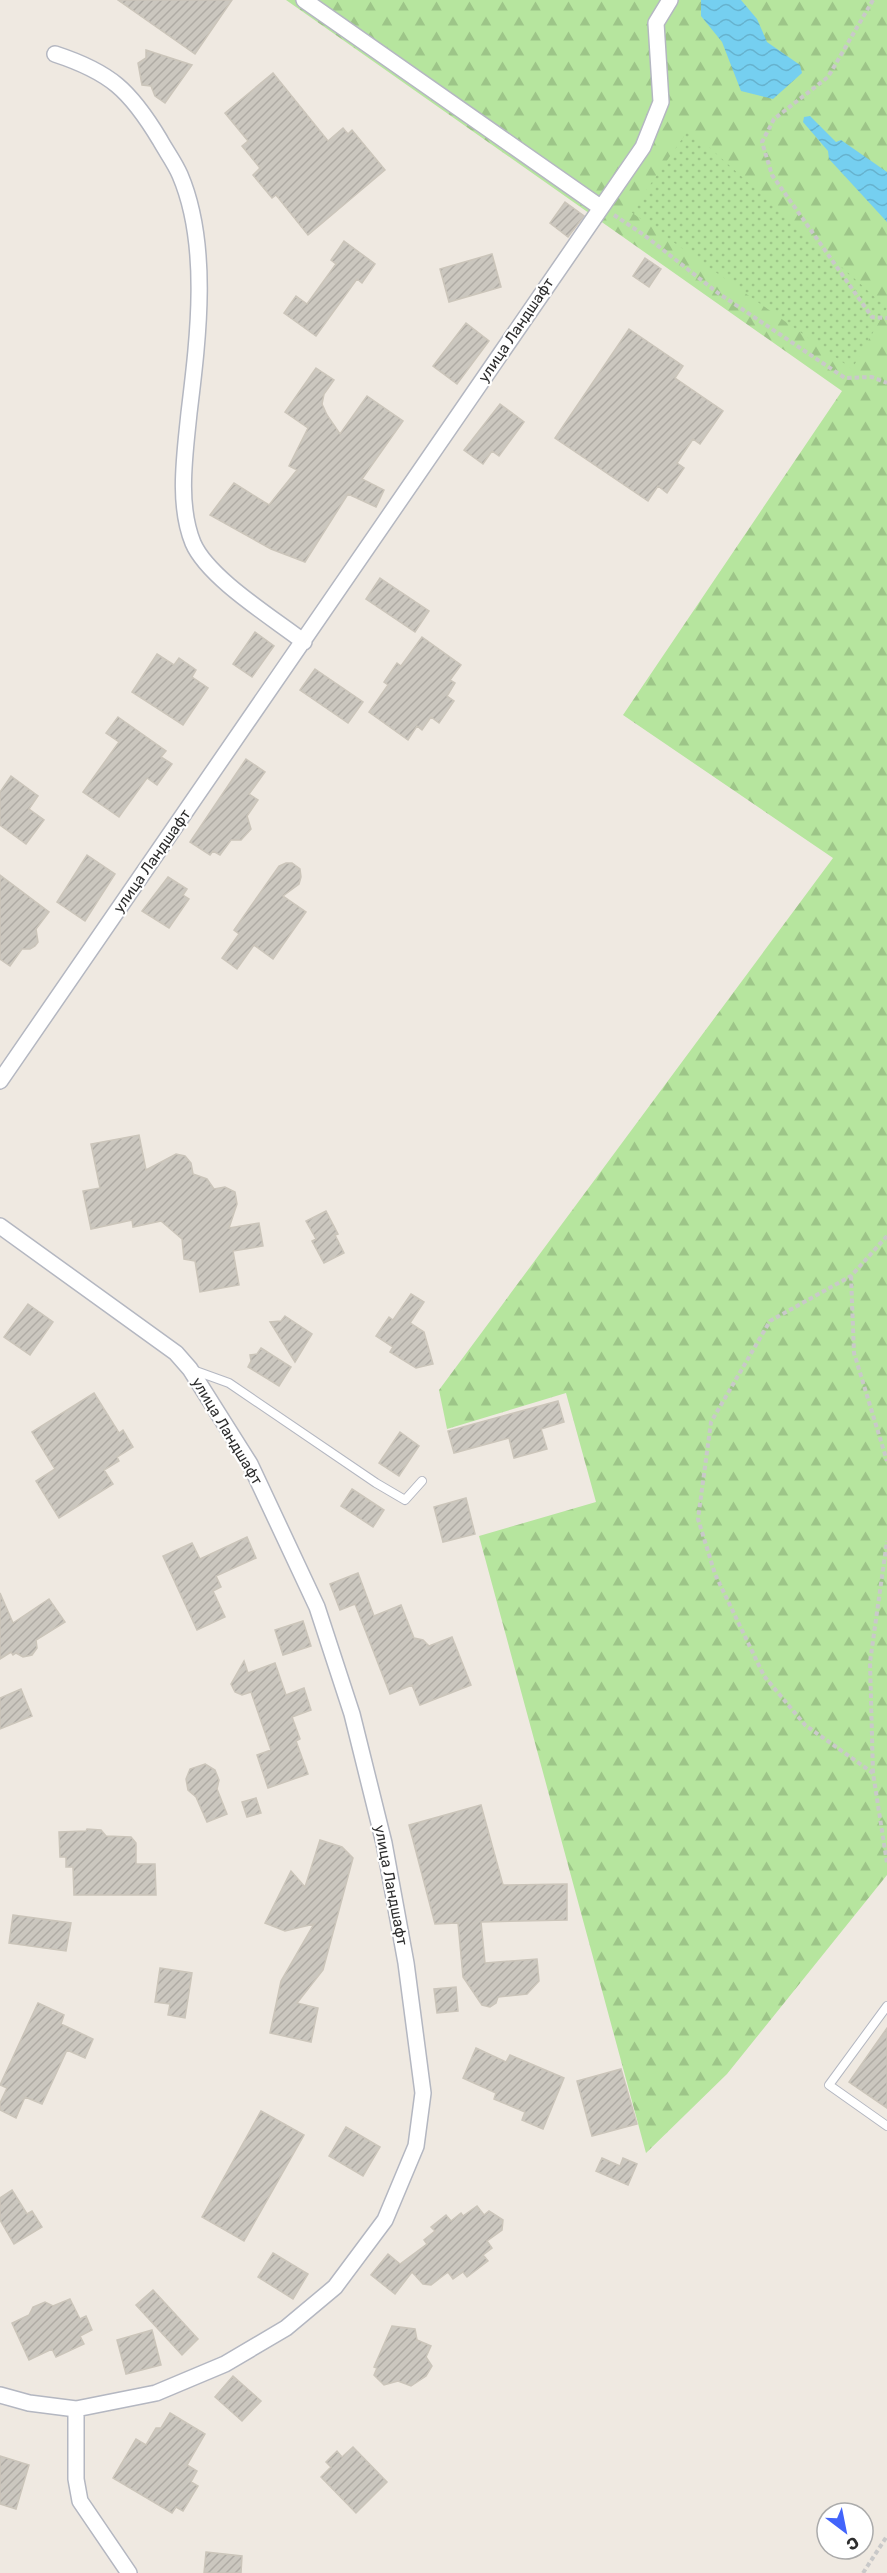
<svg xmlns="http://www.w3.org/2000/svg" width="887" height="2573" font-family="Rubik,sans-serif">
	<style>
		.forest { fill: url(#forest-firs) }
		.park { fill: url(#park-dots) }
		.water { fill: url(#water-waves) }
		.building { fill: url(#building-hatch); stroke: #cbc5ba; stroke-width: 1.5 }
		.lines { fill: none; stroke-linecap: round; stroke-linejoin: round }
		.lane-casing { stroke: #b4b7c1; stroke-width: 10 }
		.street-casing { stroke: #b4b7c1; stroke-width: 18 }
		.path { stroke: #c9c9c9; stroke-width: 4; stroke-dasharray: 4.5 3; stroke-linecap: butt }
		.lane { stroke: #fff; stroke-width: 8 }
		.street { stroke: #fff; stroke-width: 15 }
		.labels { text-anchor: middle; stroke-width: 4.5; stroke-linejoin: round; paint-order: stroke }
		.street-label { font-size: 15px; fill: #2e2e2e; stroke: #fff }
	</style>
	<defs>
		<pattern id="forest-firs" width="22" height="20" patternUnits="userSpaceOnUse" patternTransform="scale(1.5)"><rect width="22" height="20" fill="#b6e59e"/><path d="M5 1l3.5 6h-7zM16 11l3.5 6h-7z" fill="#9dc588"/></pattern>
		<pattern id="park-dots" width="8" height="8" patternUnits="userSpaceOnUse" patternTransform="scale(1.5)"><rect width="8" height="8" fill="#b6e59e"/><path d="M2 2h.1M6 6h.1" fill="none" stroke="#9dc588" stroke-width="1.8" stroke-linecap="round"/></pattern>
		<pattern id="water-waves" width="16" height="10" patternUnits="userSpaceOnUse" patternTransform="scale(1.5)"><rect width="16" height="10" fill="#75cff0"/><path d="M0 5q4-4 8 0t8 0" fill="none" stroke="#66b2ce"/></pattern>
		<pattern id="building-hatch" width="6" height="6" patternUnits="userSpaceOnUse" patternTransform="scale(1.5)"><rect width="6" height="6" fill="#cbc7bf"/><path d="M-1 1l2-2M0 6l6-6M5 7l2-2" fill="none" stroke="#afaba4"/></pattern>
	</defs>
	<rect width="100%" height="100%" fill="#efe9e1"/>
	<path class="forest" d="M 286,0 L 887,0 L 887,1875 L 727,2074 L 646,2153 L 479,1536 L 596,1502 L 566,1393 L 447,1429 L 439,1390 L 833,858 L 623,715 L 842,391 Z"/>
	<path class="park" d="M 689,129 L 887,308 L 852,369 L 631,212 Z"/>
	<path class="water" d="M 701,0 L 741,0 L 757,19 L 767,42 L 800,65 L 802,73 L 773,99 L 741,91 L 722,42 L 701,16 Z
		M 810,116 L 836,142 L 841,140 L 887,172 L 887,222 L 829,159 L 828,151 L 803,122 L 804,117 Z"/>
	<path class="building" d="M 118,0 L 232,0 L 195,54 Z
		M 146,50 L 192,65 L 165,103 L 155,96 L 151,86 L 142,85 L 138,63 L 146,58 Z
		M 273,73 L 328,141 L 343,128 L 348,134 L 352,130 L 385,170 L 308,235 L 276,195 L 272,198 L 253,175 L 260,168 L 242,146 L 248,141 L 225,113 Z
		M 565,202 L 584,216 L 568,237 L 550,223 Z
		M 344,241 L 375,264 L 362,283 L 357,279 L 316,336 L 284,313 L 296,296 L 307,304 L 336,264 L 331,260 Z
		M 492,254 L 501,287 L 449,302 L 440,269 Z
		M 645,258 L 661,269 L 649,287 L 633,276 Z
		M 466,323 L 489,341 L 457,384 L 433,366 Z
		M 629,329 L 683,366 L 675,378 L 723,411 L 700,444 L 693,439 L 677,463 L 684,468 L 667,493 L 658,486 L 648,501 L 555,438 Z
		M 316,368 L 334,380 L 324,394 L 322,404 L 327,415 L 340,434 L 367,396 L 403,421 L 362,479 L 384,490 L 376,507 L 348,494 L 305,562 L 271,549 L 210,515 L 234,483 L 269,505 L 297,470 L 289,466 L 308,428 L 285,412 Z
		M 500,404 L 524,422 L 499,456 L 492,451 L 483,464 L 464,450 Z
		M 380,578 L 429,611 L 415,632 L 366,599 Z
		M 255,632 L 274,646 L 252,677 L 233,664 Z
		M 422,637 L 461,665 L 450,680 L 455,683 L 447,696 L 454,701 L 439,723 L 431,717 L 422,730 L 417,726 L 408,740 L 369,712 L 388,685 L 384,682 L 397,663 L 401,666 Z
		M 157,654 L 174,665 L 179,658 L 196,670 L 192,677 L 208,688 L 183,725 L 132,692 Z
		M 315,669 L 363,702 L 348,723 L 300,690 Z
		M 118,717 L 166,751 L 161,757 L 172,764 L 157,785 L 147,778 L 119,817 L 83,792 L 119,742 L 106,733 Z
		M 246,759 L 265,772 L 249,794 L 258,800 L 247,816 L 251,829 L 241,840 L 231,840 L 220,855 L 213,851 L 210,855 L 190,842 Z
		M 11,776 L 38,796 L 29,809 L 44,820 L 26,844 L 0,825 L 0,792 Z
		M 87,855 L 115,874 L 85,921 L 57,902 Z
		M 286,863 L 292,863 L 300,869 L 301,877 L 299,884 L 283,896 L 306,912 L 273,959 L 254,945 L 237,969 L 222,958 L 239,934 L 234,930 L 279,866 Z
		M 0,875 L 49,912 L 36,929 L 38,942 L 35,946 L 30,949 L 22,949 L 10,966 L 0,959 Z
		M 168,877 L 187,889 L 183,895 L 189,899 L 169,928 L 142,911 Z
		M 139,1135 L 146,1170 L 176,1154 L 185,1156 L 191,1163 L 193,1174 L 207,1179 L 214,1189 L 225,1187 L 235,1192 L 237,1204 L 229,1228 L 259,1223 L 263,1246 L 233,1251 L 239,1285 L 200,1292 L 195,1261 L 184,1259 L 182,1239 L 161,1221 L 133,1227 L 132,1220 L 91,1229 L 83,1191 L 100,1188 L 91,1144 Z
		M 326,1211 L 338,1234 L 335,1235 L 344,1253 L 324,1263 L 312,1241 L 316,1239 L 306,1221 Z
		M 411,1294 L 424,1302 L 410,1323 L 424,1332 L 433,1364 L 416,1368 L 390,1352 L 393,1347 L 376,1336 L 389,1317 L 393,1320 Z
		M 28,1304 L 53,1322 L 30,1355 L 4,1337 Z
		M 285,1316 L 312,1334 L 295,1362 L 270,1322 L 281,1321 Z
		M 261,1348 L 291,1367 L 279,1386 L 248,1367 L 251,1361 L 250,1355 L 257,1354 Z
		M 94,1393 L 119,1433 L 123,1430 L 133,1447 L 117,1457 L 119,1461 L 104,1470 L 113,1484 L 59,1518 L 36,1481 L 55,1469 L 32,1432 Z
		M 558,1401 L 564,1422 L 541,1429 L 547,1449 L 514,1458 L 509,1438 L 454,1453 L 448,1431 Z
		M 400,1432 L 419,1446 L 399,1476 L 379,1463 Z
		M 352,1489 L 384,1510 L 373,1527 L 341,1506 Z
		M 466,1498 L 475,1534 L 443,1542 L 434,1507 Z
		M 247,1537 L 256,1558 L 216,1576 L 221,1587 L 213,1591 L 225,1617 L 197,1630 L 163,1556 L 192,1543 L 200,1559 Z
		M 358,1573 L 374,1616 L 401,1605 L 414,1638 L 423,1640 L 429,1646 L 452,1637 L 471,1685 L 420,1705 L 412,1685 L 390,1694 L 355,1604 L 340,1610 L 330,1584 Z
		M 0,1593 L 13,1623 L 49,1599 L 65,1622 L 36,1640 L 37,1648 L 32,1655 L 23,1657 L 16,1653 L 13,1655 L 11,1652 L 0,1659 Z
		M 303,1621 L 311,1646 L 283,1655 L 275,1630 Z
		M 244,1661 L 248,1673 L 275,1663 L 286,1695 L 304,1688 L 311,1710 L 292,1717 L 300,1739 L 296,1741 L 308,1774 L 268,1788 L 257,1755 L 271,1750 L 251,1692 L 242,1695 L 235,1692 L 231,1684 Z
		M 21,1689 L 32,1716 L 0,1729 L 0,1698 Z
		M 205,1764 L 215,1770 L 219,1780 L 217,1789 L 227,1814 L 207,1822 L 196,1797 L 188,1790 L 186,1779 L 190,1769 Z
		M 256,1798 L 261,1813 L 247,1817 L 242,1802 Z
		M 481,1805 L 503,1885 L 567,1884 L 567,1920 L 481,1922 L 485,1963 L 537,1959 L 539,1981 L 527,1994 L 498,1997 L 496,2003 L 490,2007 L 482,2005 L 463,1977 L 458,1923 L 435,1924 L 409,1825 Z
		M 87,1829 L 101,1830 L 106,1836 L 131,1837 L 136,1843 L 136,1864 L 155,1864 L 156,1895 L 74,1895 L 73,1867 L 66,1867 L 66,1857 L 60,1857 L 59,1832 L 86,1831 Z
		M 320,1840 L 342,1847 L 353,1858 L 323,1970 L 297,2003 L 318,2008 L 311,2042 L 270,2033 L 281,1981 L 314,1924 L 285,1931 L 265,1923 L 291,1871 L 305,1887 Z
		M 13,1915 L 71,1923 L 66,1951 L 9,1943 Z
		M 160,1968 L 192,1973 L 185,2018 L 168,2015 L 170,2004 L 155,2002 Z
		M 456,1987 L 458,2011 L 437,2013 L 434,1989 Z
		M 38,2003 L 64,2015 L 61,2024 L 93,2039 L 85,2058 L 67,2050 L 42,2104 L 25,2097 L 16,2118 L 0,2110 L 0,2103 L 7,2088 L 0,2085 Z
		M 887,2028 L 887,2108 L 849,2082 Z
		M 476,2048 L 506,2062 L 510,2055 L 564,2078 L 543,2129 L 522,2120 L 525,2112 L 494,2099 L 496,2093 L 463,2078 Z
		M 621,2069 L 637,2124 L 592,2136 L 577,2081 Z
		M 261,2111 L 304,2135 L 244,2241 L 202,2217 Z
		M 346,2127 L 380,2147 L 363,2176 L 329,2156 Z
		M 602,2158 L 620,2166 L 623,2158 L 637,2164 L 628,2185 L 596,2171 Z
		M 12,2190 L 27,2214 L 32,2211 L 42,2227 L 14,2244 L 0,2220 L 0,2198 Z
		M 477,2206 L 484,2215 L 489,2211 L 503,2220 L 502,2230 L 487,2241 L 492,2248 L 483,2255 L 488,2261 L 467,2277 L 463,2272 L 453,2279 L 448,2272 L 431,2285 L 423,2284 L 412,2272 L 395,2294 L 371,2275 L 388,2254 L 400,2264 L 427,2244 L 424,2240 L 435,2231 L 431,2227 L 446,2215 L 451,2221 L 461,2213 L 463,2216 Z
		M 273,2253 L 308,2274 L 293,2299 L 258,2277 Z
		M 153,2290 L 198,2339 L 182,2355 L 136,2305 Z
		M 70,2299 L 80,2319 L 86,2316 L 92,2330 L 80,2336 L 84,2344 L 56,2357 L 52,2349 L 29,2360 L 12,2323 L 29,2315 L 33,2307 L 45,2302 L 53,2306 Z
		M 392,2326 L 415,2329 L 417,2340 L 431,2346 L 426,2357 L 432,2366 L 426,2376 L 411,2386 L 398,2381 L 384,2385 L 374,2375 L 377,2368 L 374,2367 Z
		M 152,2330 L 161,2365 L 126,2374 L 117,2340 Z
		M 233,2376 L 261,2401 L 242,2421 L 215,2397 Z
		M 170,2413 L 205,2434 L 187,2465 L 197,2471 L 191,2482 L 198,2486 L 183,2511 L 176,2507 L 172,2513 L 113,2478 L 136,2439 L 146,2445 L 156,2428 L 161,2428 Z
		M 353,2447 L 387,2482 L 356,2513 L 321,2477 L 331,2467 L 326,2462 L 337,2451 L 342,2457 Z
		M 0,2456 L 29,2465 L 16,2509 L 0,2504 Z
		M 206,2552 L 242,2556 L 241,2573 L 204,2573 Z"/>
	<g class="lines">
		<defs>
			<path id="lane" d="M 193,1370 L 229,1383 L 376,1483 L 405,1500 L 422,1481
				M 887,2006 L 829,2085 L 887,2126"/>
			<path id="street" d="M 304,0 L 600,207
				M 55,54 C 110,72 130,90 160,140 C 166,151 175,163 180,175 C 210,245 198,339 189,413 C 185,454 177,504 193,543 C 208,578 273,618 304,642
				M 0,1081 L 643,147 L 661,102 L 656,23 L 670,0
				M 0,1226 L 176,1353 L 190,1369 L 250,1464 L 317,1607 L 352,1714 L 384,1843 L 406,1963 L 423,2093 L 416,2146 L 385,2220 L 335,2287 L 286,2328 L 225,2364 L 156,2393 L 76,2409 L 29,2403 L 0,2395
				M 76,2409 L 76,2479 L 80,2501 L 129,2573"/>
		</defs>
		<use href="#lane" class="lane-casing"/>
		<use href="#street" class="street-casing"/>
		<path class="path" d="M 873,0 L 828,77 L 774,119 L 762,142 L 772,175 L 872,317 L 887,318
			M 614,215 L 644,235 L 718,293 L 845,378 L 872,377 L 887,383
			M 887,1236 L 851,1276 L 770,1321 L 711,1422 L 698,1519 L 715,1574 L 764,1676 L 805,1725 L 873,1773 L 887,1863
			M 851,1276 L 854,1353 L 887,1461
			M 873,1773 L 870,1662 L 887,1541
			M 863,2573 L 887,2536"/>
		<use href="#lane" class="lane"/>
		<use href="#street" class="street"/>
	</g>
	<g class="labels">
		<g class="street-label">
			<text transform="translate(516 330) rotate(-56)" y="5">улица Ландшафт</text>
			<text transform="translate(152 861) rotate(-55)" y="5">улица Ландшафт</text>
			<text transform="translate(227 1431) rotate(59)" y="5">улица Ландшафт</text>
			<text transform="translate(391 1885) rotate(79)" y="5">улица Ландшафт</text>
		</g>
	</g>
	<g transform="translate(845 2531) rotate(148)"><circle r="28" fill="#ffffff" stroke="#ababab" stroke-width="1.5"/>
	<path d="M0-4.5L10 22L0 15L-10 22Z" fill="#4264fb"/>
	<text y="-9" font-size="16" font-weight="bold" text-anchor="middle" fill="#2e2e2e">С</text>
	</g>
</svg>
